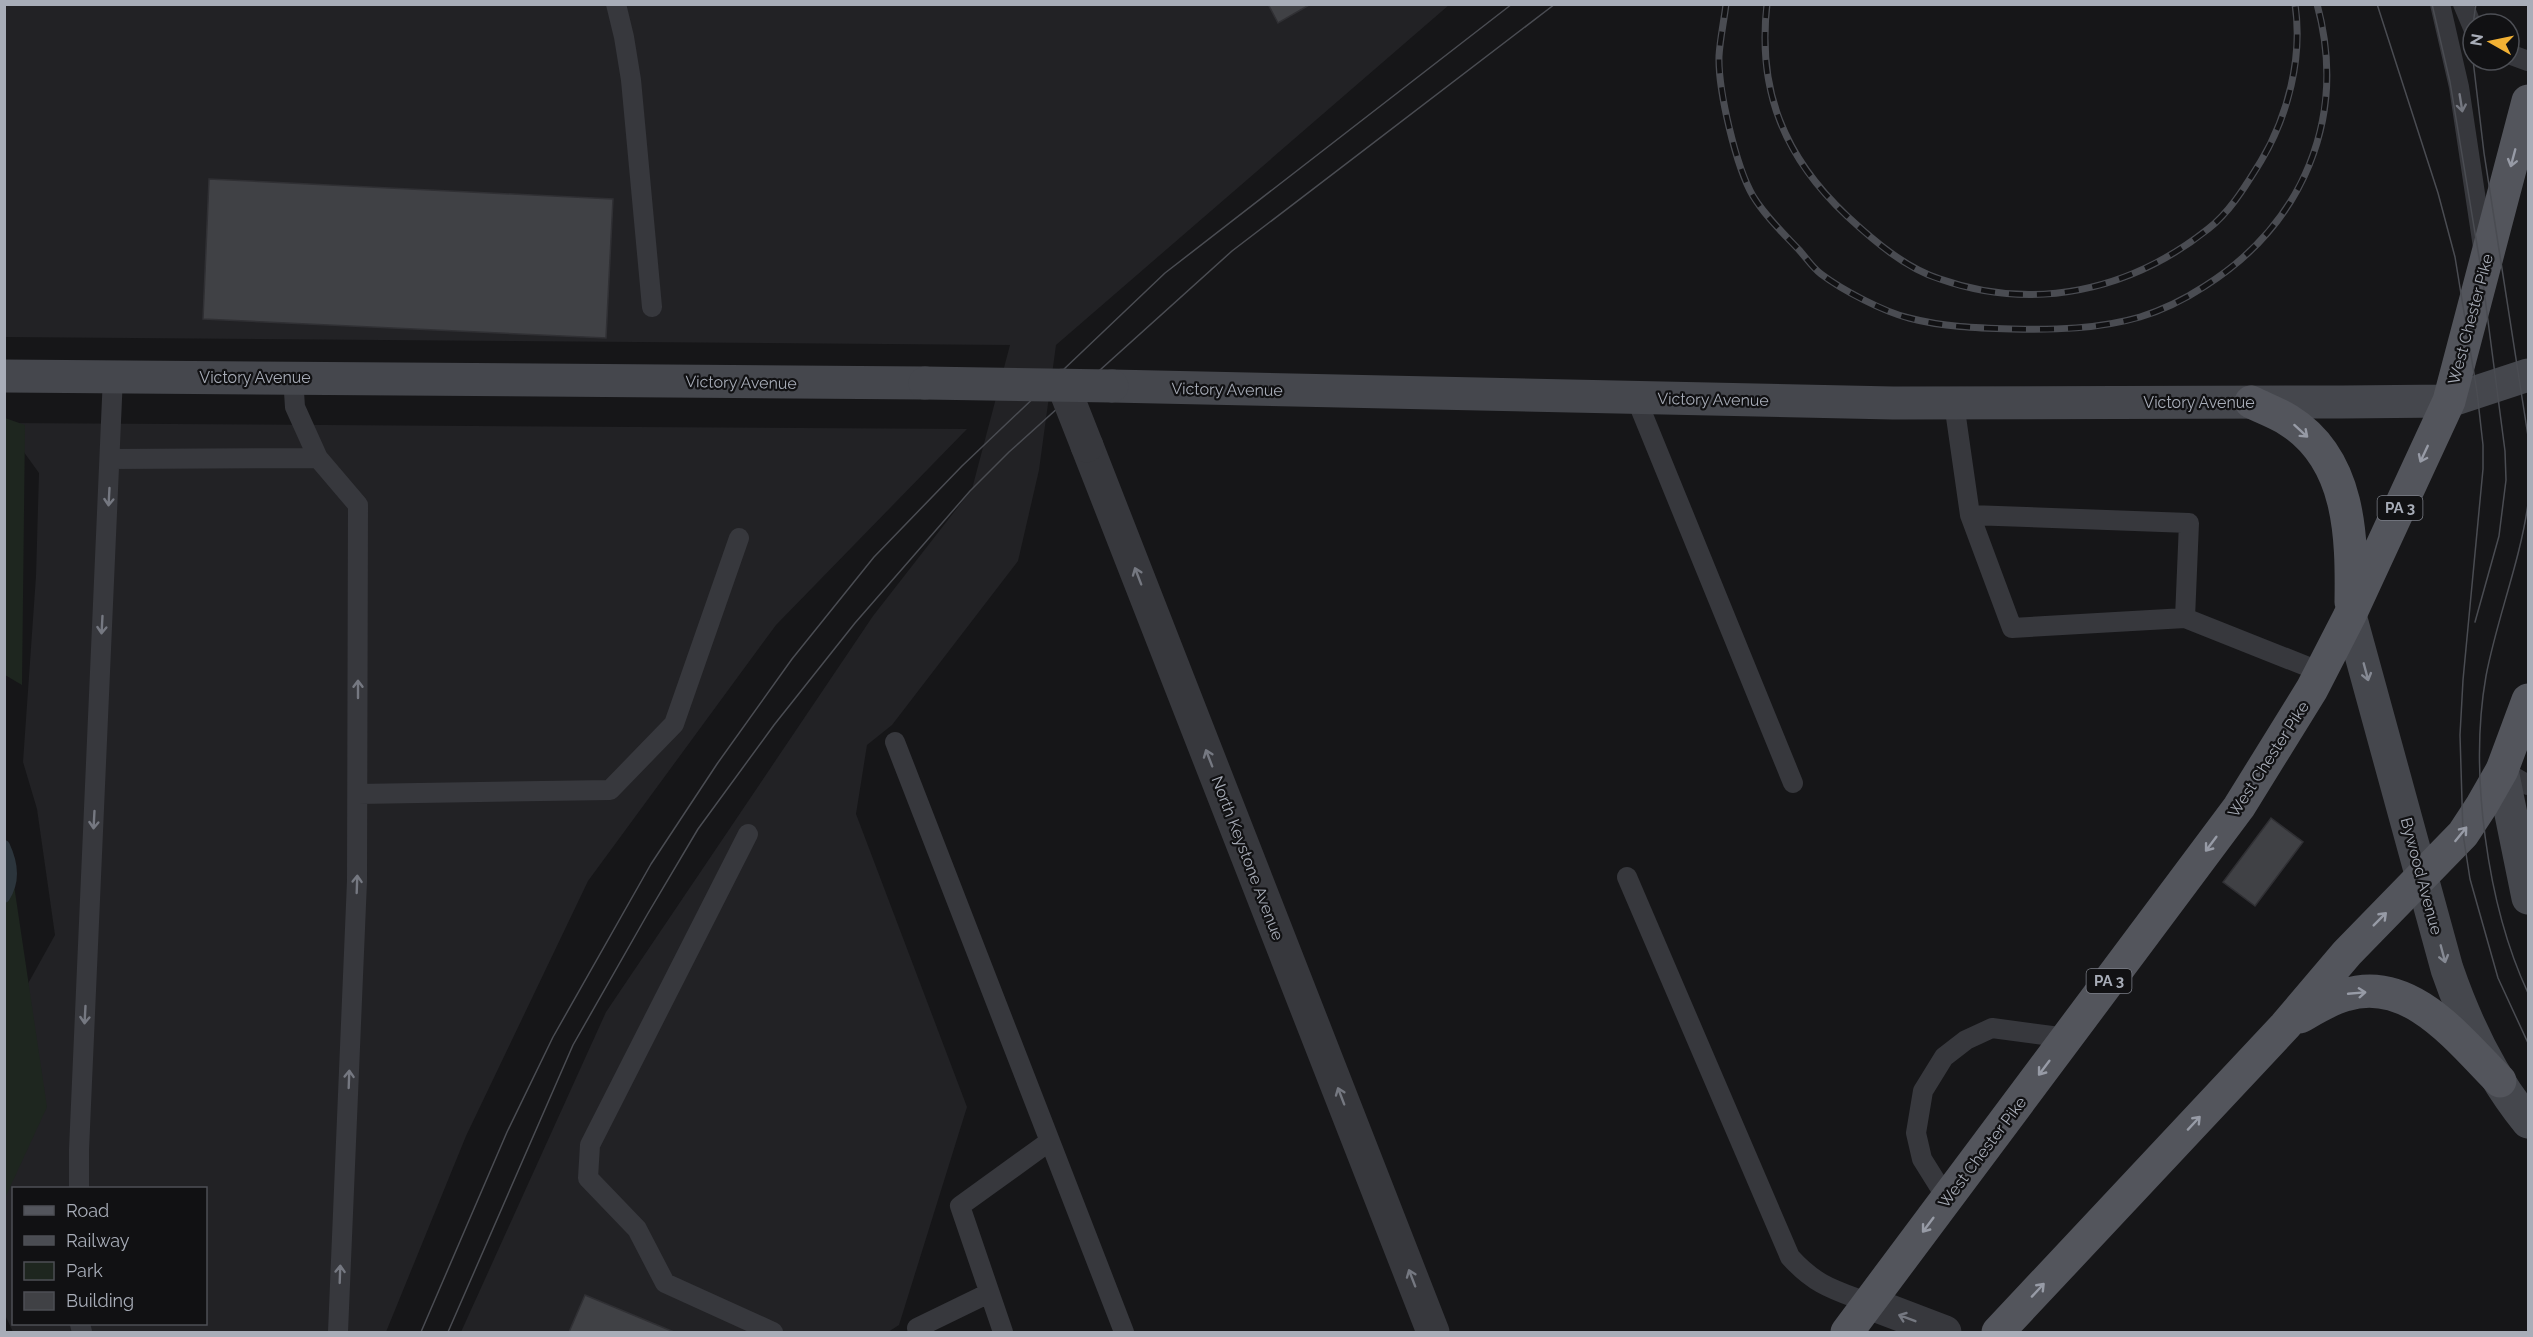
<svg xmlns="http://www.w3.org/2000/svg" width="2533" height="1337" font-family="Raleway,sans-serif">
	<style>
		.built { fill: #222225; fill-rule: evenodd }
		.green { fill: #1e261f }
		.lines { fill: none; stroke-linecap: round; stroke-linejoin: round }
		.stream { stroke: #2c353c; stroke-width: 12 }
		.building { fill: #404145; stroke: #303034; stroke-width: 1.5 }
		.lane { stroke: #37383d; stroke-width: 20 }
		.street { stroke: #37383d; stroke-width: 33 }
		.secondary { stroke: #45474d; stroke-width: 33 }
		.primary { stroke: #53555c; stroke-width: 33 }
		.tram { stroke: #4a4c52; stroke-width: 1.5 }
		.rail-casing { stroke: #4a4c52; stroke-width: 7 }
		.rail { stroke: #111113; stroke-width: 4.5; stroke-dasharray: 14; stroke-linecap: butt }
		.street-bridge { stroke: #37383d; stroke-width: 33 }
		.secondary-bridge { stroke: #45474d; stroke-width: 33 }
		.oneway { stroke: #757881 }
		.oneway2 { stroke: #979ba6 }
		.oneway3 { stroke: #858993 }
		.labels { text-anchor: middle; stroke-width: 4.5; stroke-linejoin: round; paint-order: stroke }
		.shield { fill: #111113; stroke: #7b7e86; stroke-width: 1.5 }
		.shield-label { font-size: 15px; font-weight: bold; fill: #a8adb8 }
		.street-label { font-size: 16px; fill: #a8adb8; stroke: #111113 }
	</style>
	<rect width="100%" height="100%" fill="#161618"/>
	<path class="built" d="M 5,5 L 1449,5 L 1056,345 L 1039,470 L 1018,561 L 892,725 L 867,745 L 856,814 L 967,1107 L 899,1325 L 888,1332 L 461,1332 L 606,1012 L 873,616 L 972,489 L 1010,345 L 5,337 Z
		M 4,423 L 967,429 L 776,625 L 588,881 L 466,1136 L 386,1332 L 13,1332 L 5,1315 L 5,1025 L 55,935 L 37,809 L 23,762 L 36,576 L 39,473 L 5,426 ZM 14,1188 L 206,1188 L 206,1324 L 14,1324 Z"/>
	<path class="green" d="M 5,418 L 25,425 L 22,685 L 5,675 Z
		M 5,856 L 11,865 L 47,1107 L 5,1198 Z"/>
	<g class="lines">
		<path class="stream" d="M 4,846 C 12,863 15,880 4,897"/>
	</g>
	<path class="building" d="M 1268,4 L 1311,4 L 1278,23 Z
		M 209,179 L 613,199 L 606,338 L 203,319 Z
		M 2271,818 L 2303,842 L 2255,906 L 2223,882 Z
		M 585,1295 L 674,1332 L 569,1332 Z"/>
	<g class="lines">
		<path class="lane" d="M 616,4 L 624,37 L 631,80 L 652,307
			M 2440,4 L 2459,87 L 2483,247
			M 2463,4 L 2473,28
			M 2509,54 L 2528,61
			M 293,377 L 295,407 L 318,458 L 358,505 L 357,881 L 338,1332
			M 1636,398 L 1793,783
			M 1954,403 L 1970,515
			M 110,459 L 318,458
			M 2185,618 L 2012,628 L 1970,515 L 2189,523 L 2185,618 L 2321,672
			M 895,742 L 1124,1332
			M 2502,770 L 2528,785
			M 358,794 L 610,790 L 674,724 L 739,538
			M 748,834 L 590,1145 L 588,1178 L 637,1229 L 665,1283 L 773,1332
			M 1627,877 L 1790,1257 C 1816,1286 1835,1290 1869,1303
			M 79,1188 L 79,1150 L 113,376
			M 1947,1199 L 1922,1159 L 1916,1133 L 1923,1091 L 1944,1057 L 1966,1040 L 1992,1028 L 2067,1038
			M 80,1324 L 82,1332
			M 918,1332 L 917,1328 L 989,1293
			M 1003,1332 L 960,1206 L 1050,1141"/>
		<path class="street" d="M 1087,446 L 1433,1332
			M 1869,1303 L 1945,1332"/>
		<path class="secondary" d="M 4,376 L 925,383
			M 1112,386 L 1893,403 L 2342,402 L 2449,401 L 2528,375
			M 2350,615 L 2447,969 C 2466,1024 2491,1077 2528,1122
			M 2502,770 L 2528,898"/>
		<path class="primary" d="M 2251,402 C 2263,408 2277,413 2288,420 C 2351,459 2352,537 2351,602
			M 2300,1017 C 2314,1009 2328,1000 2345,995 C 2410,974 2460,1041 2500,1081
			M 1847,1332 L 2239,807 L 2312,689 L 2350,615 L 2449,401 L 2528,101
			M 1998,1332 L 2285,1026 L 2347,953 L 2463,834 L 2482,805 L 2502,770 L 2528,700"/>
		<path class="tram" d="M 2377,4 L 2438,193 L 2455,257 L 2477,392 L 2483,445 L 2483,469 L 2463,680 L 2460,735 L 2463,834 L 2470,879 L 2498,978 L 2528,1043
			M 2432,4 L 2450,82 L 2482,275 L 2505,451 L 2506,480 L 2499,536 L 2475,622
			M 2473,24 L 2476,4
			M 2473,26 L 2473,56
			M 2473,60 L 2484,153 L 2528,436
			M 2528,504 C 2520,562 2497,618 2486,676 C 2469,772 2487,905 2528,993
			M 421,1332 L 507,1132 L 553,1037 L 651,864 L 717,764 L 792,659 L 874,557 L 962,466 L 1165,273 L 1512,4
			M 448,1332 L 573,1045 L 647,915 L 698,829 L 774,725 L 855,623 L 970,491 L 1009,452 L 1232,251 L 1555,4"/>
		<defs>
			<path id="rail" d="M 1726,4 C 1724,21 1720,39 1719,56 C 1718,90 1736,167 1753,196 C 1765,216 1784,234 1800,251 C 1807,259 1813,268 1821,274 C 1842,290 1884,312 1909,318 C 1943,327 1977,328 2012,329 C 2054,330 2099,329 2140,317 C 2163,310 2185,299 2205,286 C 2303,224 2348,118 2317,4
				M 1767,4 C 1757,90 1784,157 1847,216 C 1873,240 1905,268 1940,279 C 2034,312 2130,291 2208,229 C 2231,211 2246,185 2261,161 C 2288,116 2303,57 2295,4"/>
		</defs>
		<use href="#rail" class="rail-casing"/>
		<use href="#rail" class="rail"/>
		<path class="street-bridge" d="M 1063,385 L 1087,446"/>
		<path class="secondary-bridge" d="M 925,383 L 1112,386"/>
	</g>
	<defs><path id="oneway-shaft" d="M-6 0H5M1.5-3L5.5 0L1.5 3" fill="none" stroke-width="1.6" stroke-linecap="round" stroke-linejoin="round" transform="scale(1.5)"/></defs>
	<g class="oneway">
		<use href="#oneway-shaft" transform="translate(2461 103) rotate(81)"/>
		<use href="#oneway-shaft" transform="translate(109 497) rotate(93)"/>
		<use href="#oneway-shaft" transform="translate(1138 576) rotate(-111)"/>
		<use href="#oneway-shaft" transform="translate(102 625) rotate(93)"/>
		<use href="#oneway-shaft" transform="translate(358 689) rotate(-90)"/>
		<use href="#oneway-shaft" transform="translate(1209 758) rotate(-111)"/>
		<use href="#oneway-shaft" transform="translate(94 820) rotate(93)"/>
		<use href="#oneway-shaft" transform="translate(357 884) rotate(-88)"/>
		<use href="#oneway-shaft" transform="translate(85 1015) rotate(93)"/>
		<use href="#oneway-shaft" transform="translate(349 1079) rotate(-88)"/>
		<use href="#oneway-shaft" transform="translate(1341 1096) rotate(-111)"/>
		<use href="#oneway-shaft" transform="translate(340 1274) rotate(-88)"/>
		<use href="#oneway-shaft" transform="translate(1412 1278) rotate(-111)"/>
		<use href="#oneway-shaft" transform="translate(1907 1318) rotate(-159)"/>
	</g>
	<g class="oneway2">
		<use href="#oneway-shaft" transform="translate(2513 158) rotate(105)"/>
		<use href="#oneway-shaft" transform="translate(2301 431) rotate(42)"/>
		<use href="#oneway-shaft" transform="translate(2424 454) rotate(115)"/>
		<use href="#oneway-shaft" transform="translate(2461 834) rotate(-51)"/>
		<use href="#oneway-shaft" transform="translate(2211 844) rotate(127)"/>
		<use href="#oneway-shaft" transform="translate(2380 919) rotate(-45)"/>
		<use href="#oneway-shaft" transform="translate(2357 993) rotate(-5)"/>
		<use href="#oneway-shaft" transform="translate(2044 1068) rotate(127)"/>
		<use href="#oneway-shaft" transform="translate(2194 1123) rotate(-47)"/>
		<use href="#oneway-shaft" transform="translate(1928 1225) rotate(127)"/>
		<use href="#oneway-shaft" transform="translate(2038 1290) rotate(-47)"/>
	</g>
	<g class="oneway3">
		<use href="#oneway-shaft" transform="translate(2366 672) rotate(75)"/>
		<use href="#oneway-shaft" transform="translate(2443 954) rotate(75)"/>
	</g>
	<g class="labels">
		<g class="shield">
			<rect x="2377.5" y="496" width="45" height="24" rx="4.5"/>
			<rect x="2086.5" y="969" width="45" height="24" rx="4.5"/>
		</g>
		<g class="shield-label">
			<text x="2400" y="513">PA 3</text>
			<text x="2109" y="986">PA 3</text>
		</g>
		<g class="street-label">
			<text transform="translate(2470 319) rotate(-75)" y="6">West Chester Pike</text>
			<text x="255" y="383">Victory Avenue</text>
			<text transform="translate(741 382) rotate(1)" y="6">Victory Avenue</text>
			<text transform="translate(1227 389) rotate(1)" y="6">Victory Avenue</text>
			<text transform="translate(1713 399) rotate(1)" y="6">Victory Avenue</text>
			<text x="2199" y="408">Victory Avenue</text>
			<text transform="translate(2268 759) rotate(-57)" y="6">West Chester Pike</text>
			<text transform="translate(1248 858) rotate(69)" y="6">North Keystone Avenue</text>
			<text transform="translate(2422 876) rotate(75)" y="6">Bywood Avenue</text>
			<text transform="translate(1982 1152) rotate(-53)" y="6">West Chester Pike</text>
		</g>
	</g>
	<rect width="2533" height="1337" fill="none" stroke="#a8adb8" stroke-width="12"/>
	<rect x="12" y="1187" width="195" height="138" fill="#111113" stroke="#4d4f55" stroke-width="1.5"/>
	<rect x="24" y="1206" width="30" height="9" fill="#53555c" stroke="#4d4f55" stroke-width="1.5"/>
	<text x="66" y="1217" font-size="18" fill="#a8adb8">Road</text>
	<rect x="24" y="1236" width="30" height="9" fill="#4a4c52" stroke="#4d4f55" stroke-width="1.5"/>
	<text x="66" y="1247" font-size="18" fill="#a8adb8">Railway</text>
	<rect x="24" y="1262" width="30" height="18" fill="#1e261f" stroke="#4d4f55" stroke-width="1.5"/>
	<text x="66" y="1277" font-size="18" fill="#a8adb8">Park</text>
	<rect x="24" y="1292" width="30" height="18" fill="#404145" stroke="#4d4f55" stroke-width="1.5"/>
	<text x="66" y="1307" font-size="18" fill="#a8adb8">Building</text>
	<g transform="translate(2491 42) rotate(279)"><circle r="28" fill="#111113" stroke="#4d4f55" stroke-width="1.5"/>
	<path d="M0-4.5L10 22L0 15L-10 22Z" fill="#f2b134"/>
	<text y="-9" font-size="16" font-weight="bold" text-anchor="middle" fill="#a8adb8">N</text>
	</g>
</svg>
